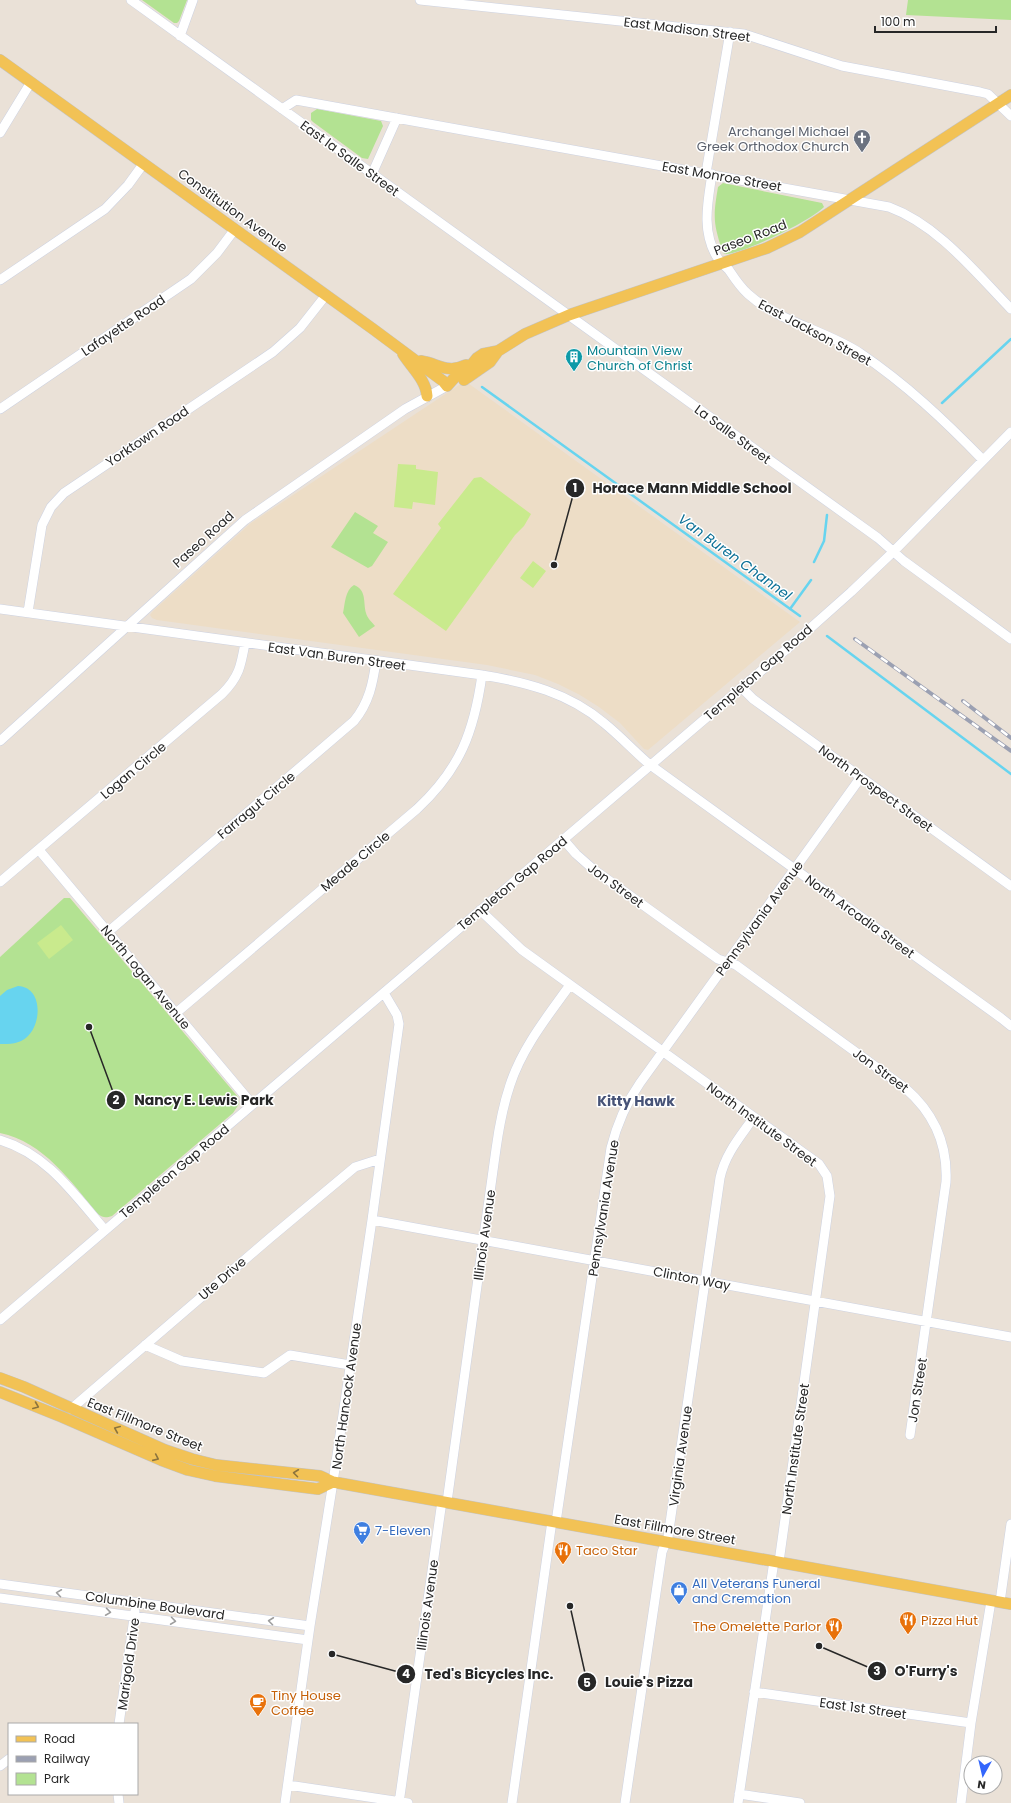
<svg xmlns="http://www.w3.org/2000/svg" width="1011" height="1803" font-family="Poppins,sans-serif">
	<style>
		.education { fill: #edddc6 }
		.green { fill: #b3e292 }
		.pitch { fill: #c9ea8d }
		.water { fill: #67d4ef }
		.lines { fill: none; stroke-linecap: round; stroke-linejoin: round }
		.stream { stroke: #67d4ef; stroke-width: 2.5 }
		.minor-casing { stroke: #cdd2e1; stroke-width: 10 }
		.major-casing { stroke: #c3c3c3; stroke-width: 12 }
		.minor { stroke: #fff; stroke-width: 9 }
		.major { stroke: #f2c255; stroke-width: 11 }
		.rail-casing { stroke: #9ba0b2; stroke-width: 4 }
		.rail { stroke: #fff; stroke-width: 2.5; stroke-dasharray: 8; stroke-linecap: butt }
		.oneway { stroke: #8c743e }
		.oneway2 { stroke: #9e9e9e }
		.labels { text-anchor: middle; stroke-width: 3; stroke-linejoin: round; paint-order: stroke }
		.street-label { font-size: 13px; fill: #272727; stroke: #fff }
		.worship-label { font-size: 13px; fill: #5b616d; stroke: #fff; text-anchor: end }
		.culture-label { font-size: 13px; fill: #0d838f; stroke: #fff; text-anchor: start }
		.shop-label { font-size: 13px; fill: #366cbe; stroke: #fff; text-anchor: start }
		.food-label { font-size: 13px; fill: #c56008; stroke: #fff; text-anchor: start }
		.water-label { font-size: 14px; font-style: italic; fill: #0b7096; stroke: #fff }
		.neighbourhood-label { font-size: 14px; font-weight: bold; fill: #475377; stroke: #fff }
		.leader { fill: none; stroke: #272727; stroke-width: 1.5 }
		.callout-dot { fill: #272727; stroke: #fff; stroke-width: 1.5 }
		.mark-label { font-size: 12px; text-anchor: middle; font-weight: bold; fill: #fff }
		.callout-label { font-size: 14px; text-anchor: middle; font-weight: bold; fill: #272727; stroke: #fff; stroke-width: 3; stroke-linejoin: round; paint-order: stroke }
	</style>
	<rect width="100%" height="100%" fill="#eae1d7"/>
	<path class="education" d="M 465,381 L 800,622 L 648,750 L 644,749 L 620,723 L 599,707 L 580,695 L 558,684 L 535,675 L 487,665 L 157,620 L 152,618 L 150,615 L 153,611 L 251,523 Z"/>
	<path class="green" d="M 142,0 L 187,0 L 179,21 L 177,23 L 174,23 Z
		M 908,0 L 1011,0 L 1011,20 L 906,15 Z
		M 317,109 L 381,121 L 383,126 L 368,159 L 362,158 L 313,122 L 311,120 L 311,113 Z
		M 723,183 L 822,203 L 824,207 C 812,220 743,254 726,254 L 723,253 C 713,223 713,217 718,187 Z
		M 355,512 L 378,526 L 373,533 L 388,542 L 372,566 L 368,568 L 331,547 Z
		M 354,585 C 367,590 363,602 366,613 C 367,618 372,622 375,626 L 359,637 L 343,613 C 345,604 345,590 354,585 Z
		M 64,898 L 70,898 L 238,1097 L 239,1104 L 233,1113 L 112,1216 C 106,1218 103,1218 98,1214 C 71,1182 44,1142 0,1133 L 0,957 Z"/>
	<path class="pitch" d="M 398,464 L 416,465 L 416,469 L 438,472 L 435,505 L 413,502 L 412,509 L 394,507 Z
		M 481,477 L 531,514 L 524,526 L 515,535 L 446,631 L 393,594 L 441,528 L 438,524 L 474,478 Z
		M 533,561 L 546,571 L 533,588 L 520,578 Z
		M 61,925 L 73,940 L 49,959 L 37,943 Z"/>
	<path class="water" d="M 18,986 C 43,987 42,1024 27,1037 C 20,1044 9,1044 0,1044 L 0,996 L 7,990 Z"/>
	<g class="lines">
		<path class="stream" d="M 482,387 L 800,616
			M 942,403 L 1011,339
			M 814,562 L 824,541 L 827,515
			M 790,609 L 811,580
			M 827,636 L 1011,774"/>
		<defs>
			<path id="minor" d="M 131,0 L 878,538 L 904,561 L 1011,639
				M 420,0 L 744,34 L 842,66 L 980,92 L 988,94 L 1011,116
				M 180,36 L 193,0
				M 282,109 L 296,100 L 889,207 C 938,225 975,272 1011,309
				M 0,133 L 31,82
				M 706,173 L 730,32
				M 372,174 L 397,118
				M 712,174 C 708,201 701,231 717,257 C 720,262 725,266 729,270 C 735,279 740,287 748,294 C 779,322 825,330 860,353 C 907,385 944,420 983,460
				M 0,280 L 105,209 L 128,185 L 144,163
				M 0,409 L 191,279 L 217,253 L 235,229
				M 0,609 L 482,675 C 526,682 569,693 604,723 C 620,736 634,751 649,764 L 1001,1018 L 1011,1026
				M 28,612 L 42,525 L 51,507 L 64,493 L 273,352 L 300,328 L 326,295
				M 742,688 L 753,699 L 1011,886
				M 0,741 L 245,520 L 405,409 L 447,386
				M 563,839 L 576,854 L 593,869 L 718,959 L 736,965 L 905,1088 C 934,1113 948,1143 946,1182 L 910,1435
				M 39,850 L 252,1104
				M 0,882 L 222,694 C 239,677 241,666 245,643
				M 480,910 L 522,950 L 819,1164 L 827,1176 L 830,1196 L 779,1562
				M 108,932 L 354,721 C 369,703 373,683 376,661
				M 176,1013 L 417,809 C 460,769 474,732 482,675
				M 0,1140 C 47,1154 74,1194 105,1230
				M 372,1220 L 1011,1337
				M 0,1320 L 788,648 L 851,592 L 893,552 L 1011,432
				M 145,1345 L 182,1361 L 264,1373 L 290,1355 L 350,1365
				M 71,1409 L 270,1238 L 355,1167 L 380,1159
				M 447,1502 L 496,1149 C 499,1127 503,1106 510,1085 C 522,1048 547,1017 570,985
				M 556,1522 L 611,1148 C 617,1124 626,1103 640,1083 L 861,777
				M 0,1584 L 310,1626
				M 0,1598 L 308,1640
				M 1000,1602 L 1011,1524
				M 754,1692 L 971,1723
				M 119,1724 L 135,1611
				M 0,1766 L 9,1759
				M 288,1785 L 408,1803
				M 118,1794 L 119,1803
				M 739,1794 L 800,1803
				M 285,1803 L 310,1626 L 333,1482 L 372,1220 L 399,1024 L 397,1015 L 384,993
				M 399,1803 L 442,1501
				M 512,1803 L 552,1521
				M 625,1803 L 662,1552 L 668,1537 L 720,1178 C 725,1154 740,1137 754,1117
				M 738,1803 L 774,1561
				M 961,1803 L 971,1723 L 991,1601"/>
			<path id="major" d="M 0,60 L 373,329 L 443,381 L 447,386
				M 403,354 C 412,368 426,380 427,396
				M 421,361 C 439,364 447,374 466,365
				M 464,380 L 490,362 L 498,351
				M 447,386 L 456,376 L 468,369 L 477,358 L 483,354 L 498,351 L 525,334 L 569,315 L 767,248 L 800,232 L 817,221 L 1011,95
				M 0,1378 L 24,1387 L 165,1450 L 192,1459 L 216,1465 L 320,1476 L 333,1482 L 1011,1604
				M 0,1392 L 62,1417 L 161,1460 L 188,1470 L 215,1476 L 318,1489 L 333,1482"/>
		</defs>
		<use href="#minor" class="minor-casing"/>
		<use href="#major" class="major-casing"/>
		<use href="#minor" class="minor"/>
		<use href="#major" class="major"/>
		<defs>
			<path id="rail" d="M 855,639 L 1011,751
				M 963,701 L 1011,738"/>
		</defs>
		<use href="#rail" class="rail-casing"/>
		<use href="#rail" class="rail"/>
	</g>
	<defs><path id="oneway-chevron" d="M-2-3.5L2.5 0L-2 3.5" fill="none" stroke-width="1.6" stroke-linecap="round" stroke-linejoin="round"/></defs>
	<g class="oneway">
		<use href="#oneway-chevron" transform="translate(36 1406) rotate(22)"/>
		<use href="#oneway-chevron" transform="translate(117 1429) rotate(-157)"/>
		<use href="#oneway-chevron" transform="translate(156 1458) rotate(24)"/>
		<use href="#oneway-chevron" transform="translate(296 1473) rotate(-173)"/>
	</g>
	<g class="oneway2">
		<use href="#oneway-chevron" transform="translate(59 1593) rotate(-172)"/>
		<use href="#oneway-chevron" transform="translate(108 1612) rotate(8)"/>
		<use href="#oneway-chevron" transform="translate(173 1621) rotate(8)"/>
		<use href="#oneway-chevron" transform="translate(271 1621) rotate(-173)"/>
	</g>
	<defs>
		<symbol id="church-pin" viewBox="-11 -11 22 30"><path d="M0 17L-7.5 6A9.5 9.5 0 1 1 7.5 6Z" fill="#6b7280" stroke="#fff"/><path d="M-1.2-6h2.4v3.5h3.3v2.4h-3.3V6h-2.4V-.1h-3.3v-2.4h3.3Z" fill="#fff"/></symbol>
		<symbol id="building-pin" viewBox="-11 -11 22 30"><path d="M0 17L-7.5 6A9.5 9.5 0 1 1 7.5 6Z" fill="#0f9aa8" stroke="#fff"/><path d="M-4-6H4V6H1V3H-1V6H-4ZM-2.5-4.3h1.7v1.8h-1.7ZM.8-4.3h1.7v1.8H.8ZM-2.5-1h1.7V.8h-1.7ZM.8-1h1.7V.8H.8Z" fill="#fff"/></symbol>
		<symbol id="supermarket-pin" viewBox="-11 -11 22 30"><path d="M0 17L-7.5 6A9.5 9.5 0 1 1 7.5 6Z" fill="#3f7fe0" stroke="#fff"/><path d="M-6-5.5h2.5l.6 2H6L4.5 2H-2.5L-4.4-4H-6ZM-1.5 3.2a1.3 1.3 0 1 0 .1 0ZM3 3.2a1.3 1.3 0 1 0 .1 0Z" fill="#fff"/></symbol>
		<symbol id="restaurant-pin" viewBox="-11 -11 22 30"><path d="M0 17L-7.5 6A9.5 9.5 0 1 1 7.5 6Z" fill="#e8710a" stroke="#fff"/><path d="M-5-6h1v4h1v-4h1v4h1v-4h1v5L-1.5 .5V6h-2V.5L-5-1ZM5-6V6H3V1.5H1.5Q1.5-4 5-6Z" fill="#fff"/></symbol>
		<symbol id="shop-pin" viewBox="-11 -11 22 30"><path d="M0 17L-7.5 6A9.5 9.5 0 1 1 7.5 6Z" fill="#3f7fe0" stroke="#fff"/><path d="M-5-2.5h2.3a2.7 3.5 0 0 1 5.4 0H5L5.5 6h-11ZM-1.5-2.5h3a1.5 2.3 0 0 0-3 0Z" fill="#fff"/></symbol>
		<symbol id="cafe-pin" viewBox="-11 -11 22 30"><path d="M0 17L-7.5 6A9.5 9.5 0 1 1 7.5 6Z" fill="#e8710a" stroke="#fff"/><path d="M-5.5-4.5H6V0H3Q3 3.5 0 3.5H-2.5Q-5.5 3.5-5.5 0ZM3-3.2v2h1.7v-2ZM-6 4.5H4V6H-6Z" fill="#fff"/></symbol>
	</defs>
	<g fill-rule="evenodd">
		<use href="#church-pin" x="852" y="128" width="20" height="27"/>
		<use href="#building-pin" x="564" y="347" width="20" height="27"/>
		<use href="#supermarket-pin" x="352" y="1520" width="20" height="27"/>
		<use href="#restaurant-pin" x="553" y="1540" width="20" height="27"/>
		<use href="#shop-pin" x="669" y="1580" width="20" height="27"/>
		<use href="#restaurant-pin" x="898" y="1610" width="20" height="27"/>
		<use href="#restaurant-pin" x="824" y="1616" width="20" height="27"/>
		<use href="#cafe-pin" x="248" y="1692" width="20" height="27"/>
	</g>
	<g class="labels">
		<g class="street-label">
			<text transform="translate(687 29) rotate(7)" y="5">East Madison Street</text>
			<text transform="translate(350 158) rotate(36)" y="5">East la Salle Street</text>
			<text transform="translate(722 176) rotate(10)" y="5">East Monroe Street</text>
			<text transform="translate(233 210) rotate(36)" y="5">Constitution Avenue</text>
			<text transform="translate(750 237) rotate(-21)" y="5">Paseo Road</text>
			<text transform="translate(123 325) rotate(-34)" y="5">Lafayette Road</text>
			<text transform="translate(815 332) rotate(28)" y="5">East Jackson Street</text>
			<text transform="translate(733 434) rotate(36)" y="5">La Salle Street</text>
			<text transform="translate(147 436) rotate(-34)" y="5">Yorktown Road</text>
			<text transform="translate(203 539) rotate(-42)" y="5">Paseo Road</text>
			<text transform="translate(337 656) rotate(8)" y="5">East Van Buren Street</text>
			<text transform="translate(758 672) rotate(-41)" y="5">Templeton Gap Road</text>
			<text transform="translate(133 770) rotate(-40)" y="5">Logan Circle</text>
			<text transform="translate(876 788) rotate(36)" y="5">North Prospect Street</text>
			<text transform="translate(256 805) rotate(-40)" y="5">Farragut Circle</text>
			<text transform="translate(355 861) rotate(-40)" y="5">Meade Circle</text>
			<text transform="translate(512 883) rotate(-40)" y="5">Templeton Gap Road</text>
			<text transform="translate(616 885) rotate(36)" y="5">Jon Street</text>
			<text transform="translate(860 916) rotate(36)" y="5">North Arcadia Street</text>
			<text transform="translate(759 918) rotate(-54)" y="5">Pennsylvania Avenue</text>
			<text transform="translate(146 977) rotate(50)" y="5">North Logan Avenue</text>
			<text transform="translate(881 1070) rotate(36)" y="5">Jon Street</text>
			<text transform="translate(762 1124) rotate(36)" y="5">North Institute Street</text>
			<text transform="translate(174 1171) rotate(-40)" y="5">Templeton Gap Road</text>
			<text transform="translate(603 1208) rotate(-81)" y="5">Pennsylvania Avenue</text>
			<text transform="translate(484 1235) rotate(-82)" y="5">Illinois Avenue</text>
			<text transform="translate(222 1278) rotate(-41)" y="5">Ute Drive</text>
			<text transform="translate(692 1278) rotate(11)" y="5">Clinton Way</text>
			<text transform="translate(917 1390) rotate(-81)" y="5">Jon Street</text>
			<text transform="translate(346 1396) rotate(-82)" y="5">North Hancock Avenue</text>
			<text transform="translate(145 1424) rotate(22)" y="5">East Fillmore Street</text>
			<text transform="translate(795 1449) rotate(-82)" y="5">North Institute Street</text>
			<text transform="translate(680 1456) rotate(-82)" y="5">Virginia Avenue</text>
			<text transform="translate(675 1529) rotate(10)" y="5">East Fillmore Street</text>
			<text transform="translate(155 1605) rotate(8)" y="5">Columbine Boulevard</text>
			<text transform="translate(427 1605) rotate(-82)" y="5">Illinois Avenue</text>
			<text transform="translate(128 1664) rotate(-82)" y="5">Marigold Drive</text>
			<text transform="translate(863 1708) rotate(8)" y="5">East 1st Street</text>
		</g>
		<g class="worship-label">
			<text x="849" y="136">Archangel Michael<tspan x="849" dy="15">Greek Orthodox Church</tspan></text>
		</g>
		<g class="culture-label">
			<text x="587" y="355">Mountain View<tspan x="587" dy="15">Church of Christ</tspan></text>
		</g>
		<g class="shop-label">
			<text x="375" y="1535">7-Eleven</text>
			<text x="692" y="1588">All Veterans Funeral<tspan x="692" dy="15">and Cremation</tspan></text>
		</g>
		<g class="food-label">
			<text x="576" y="1555">Taco Star</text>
			<text x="921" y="1625">Pizza Hut</text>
			<text x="821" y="1631" text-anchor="end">The Omelette Parlor</text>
			<text x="271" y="1700">Tiny House<tspan x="271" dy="15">Coffee</tspan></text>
		</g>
		<g class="water-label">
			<text transform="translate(735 557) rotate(36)" y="5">Van Buren Channel</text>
		</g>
		<g class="neighbourhood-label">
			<text x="636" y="1106">Kitty Hawk</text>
		</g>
	</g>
	<path class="leader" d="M554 565L575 488M89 1027L116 1100M819 1646L877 1671M332 1654L406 1674M570 1606L587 1682"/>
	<g class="callout-dot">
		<circle cx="554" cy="565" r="4"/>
		<circle cx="89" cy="1027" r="4"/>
		<circle cx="819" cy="1646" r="4"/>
		<circle cx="332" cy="1654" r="4"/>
		<circle cx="570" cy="1606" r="4"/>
		<circle cx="575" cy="488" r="10"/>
		<circle cx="116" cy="1100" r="10"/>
		<circle cx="877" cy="1671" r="10"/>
		<circle cx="406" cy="1674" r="10"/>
		<circle cx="587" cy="1682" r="10"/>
	</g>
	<g class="mark-label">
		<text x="575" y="492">1</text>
		<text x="116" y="1104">2</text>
		<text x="877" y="1675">3</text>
		<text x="406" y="1678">4</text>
		<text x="587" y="1687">5</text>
	</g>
	<g class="callout-label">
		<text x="692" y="493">Horace Mann Middle School</text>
		<text x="204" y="1105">Nancy E. Lewis Park</text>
		<text x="926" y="1676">O'Furry's</text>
		<text x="489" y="1679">Ted's Bicycles Inc.</text>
		<text x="649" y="1687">Louie's Pizza</text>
	</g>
	<rect x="8" y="1723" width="130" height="72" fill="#ffffff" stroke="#a9a9a9"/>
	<rect x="16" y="1736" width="20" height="6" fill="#f2c255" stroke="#a9a9a9"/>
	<text x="44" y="1743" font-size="12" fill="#272727">Road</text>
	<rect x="16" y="1756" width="20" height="6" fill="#9ba0b2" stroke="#a9a9a9"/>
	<text x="44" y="1763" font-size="12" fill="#272727">Railway</text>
	<rect x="16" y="1773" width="20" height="12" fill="#b3e292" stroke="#a9a9a9"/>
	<text x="44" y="1783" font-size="12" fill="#272727">Park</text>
	<g transform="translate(983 1775) rotate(188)"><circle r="19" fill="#ffffff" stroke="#a9a9a9"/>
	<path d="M0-3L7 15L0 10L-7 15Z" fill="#3366fc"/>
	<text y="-6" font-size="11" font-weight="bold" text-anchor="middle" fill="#272727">N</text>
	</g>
	<path d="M875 26v6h121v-6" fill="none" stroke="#272727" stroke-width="2"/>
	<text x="881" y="26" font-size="12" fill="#272727" stroke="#ffffff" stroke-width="3" paint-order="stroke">100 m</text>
</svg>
